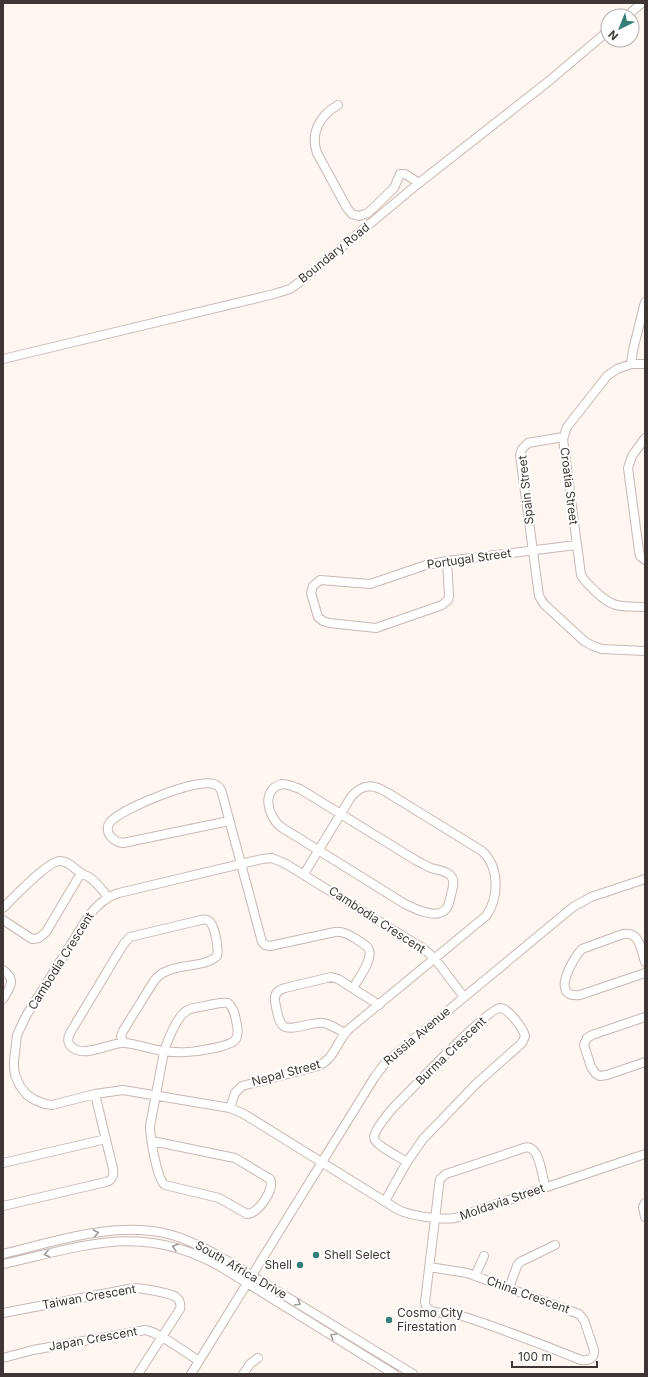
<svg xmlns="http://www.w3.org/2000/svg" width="648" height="1377" font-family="Inter,sans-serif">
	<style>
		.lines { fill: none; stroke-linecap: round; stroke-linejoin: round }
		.minor-casing { stroke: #c8b8b3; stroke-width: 10 }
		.minor { stroke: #fff; stroke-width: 8 }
		.oneway { stroke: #9e9a9a }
		.poi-dot { fill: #357d77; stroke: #fff; stroke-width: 1.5 }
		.labels { text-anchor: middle; stroke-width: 4; stroke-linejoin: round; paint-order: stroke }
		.street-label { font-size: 12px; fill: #3d3634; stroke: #fff }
		.poi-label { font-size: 12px; fill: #3d3634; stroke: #fff; text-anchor: start }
	</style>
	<rect width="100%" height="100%" fill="#fff5f1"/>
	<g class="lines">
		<defs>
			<path id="minor" d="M 627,16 L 642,3
				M 338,105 C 320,115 310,133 317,153 L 347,208 L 352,214 L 359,216 L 368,213 L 394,188 L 400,174 L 405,174 L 419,183
				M 3,359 L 274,294 L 290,289 L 301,281 L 419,183 L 549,81 L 608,31
				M 631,364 L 633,350 L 645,302
				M 645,364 L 631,364 L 617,369 L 607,376 L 567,427 L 563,439 L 581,575 C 585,582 590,586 596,592 C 614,609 621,606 645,607
				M 563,437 L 528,443 L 522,449 L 520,455 L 539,596 L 544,604 L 584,641 L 593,646 L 602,649 L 645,651
				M 645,438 L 632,456 L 628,468 L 639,551 L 640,556 L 645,560
				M 447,561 L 449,596 L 448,600 L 442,605 L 376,628 L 329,623 L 323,621 L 318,617 L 311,593 L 313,586 L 320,580 L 370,584 L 426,565 L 447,561 L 576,545
				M 282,784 L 289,785 L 300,789 L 417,861 C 422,863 426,866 431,868 C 437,870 447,871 451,876 C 455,881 453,886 452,891 C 450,897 450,904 446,909 C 437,920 415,909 405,904 L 281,827 C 267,816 261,789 282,784 Z
				M 229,821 L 123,843 C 113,842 102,831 111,821 C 126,807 194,779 214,784 C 218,785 221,789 222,793 L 262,942 L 265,945 L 270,946 L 335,932 C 343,931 349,935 356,939 C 360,942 365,944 368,948 C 375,958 358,979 353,988
				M 3,908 C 12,899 48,861 60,861 C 69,861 74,869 81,873 C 83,875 86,875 89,877 C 97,882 102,890 108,897
				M 3,920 L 32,939 L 39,938 L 46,932 L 81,873
				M 645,962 C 641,950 640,931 623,934 L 582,949 C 573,958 549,999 580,995 L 645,973
				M 3,970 C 17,980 10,987 3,999
				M 464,997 L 435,959 L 424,949 L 286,864 L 272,858 L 262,859 L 119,893 C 105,897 96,906 88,917 L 26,1016 L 17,1035 L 14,1061 L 14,1068 L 15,1075 L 20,1086 L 27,1095 L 35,1100 L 45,1104 L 52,1105 L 95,1094 L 123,1090 L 230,1108 L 244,1114 L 397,1209 C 409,1216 441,1220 455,1218 L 645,1154
				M 645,1017 L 592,1035 L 587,1038 L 584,1045 L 591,1067 L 596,1074 L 600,1076 L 607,1075 L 645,1062
				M 345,1033 C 338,1030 331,1024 323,1023 C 319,1022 315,1024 311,1024 C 282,1031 280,1031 275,1001 C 274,994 278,990 285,988 L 331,977 L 338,979 L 379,1005
				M 123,1042 L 121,1036 L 123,1031 L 154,981 C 168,961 203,970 217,956 C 219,950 215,927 210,922 C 207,919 204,919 201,920 L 130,937 L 123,945 L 70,1033 C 66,1041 69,1047 77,1050 C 88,1055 109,1044 122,1043 C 132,1042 152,1050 164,1051 C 183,1054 200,1051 219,1047 C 233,1043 240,1042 237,1025 C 235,1017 235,1009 228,1003 C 222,1002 216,1004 209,1005 C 203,1007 194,1007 188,1010 C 177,1015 165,1045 163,1057 L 150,1126 C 150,1136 157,1180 165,1185 L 219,1198 L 247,1214 C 259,1213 275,1189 270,1179 L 235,1158 L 152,1141
				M 230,1108 L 235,1093 L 242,1086 L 318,1066 C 335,1059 337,1040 349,1029 L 486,916 C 499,898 500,867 482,851 L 388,793 C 373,784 363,783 351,797 L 304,874
				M 3,1163 L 106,1139
				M 385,1201 L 407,1162 L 423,1139 L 477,1083 L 522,1043 L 525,1036 C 523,1028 508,1008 500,1008 C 488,1008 406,1095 393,1108 C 388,1114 374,1130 374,1138 C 375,1145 401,1158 407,1162
				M 645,1203 L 643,1207 L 645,1217
				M 3,1206 L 106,1182 C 113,1180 114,1176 113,1169 L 95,1094
				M 3,1254 C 58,1241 116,1220 172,1235 C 192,1241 210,1251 228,1261 L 413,1374
				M 3,1264 C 85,1246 142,1222 221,1267 L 394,1374
				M 429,1267 L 467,1273 L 579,1314 L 584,1320 L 594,1350 C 595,1359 588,1361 581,1360 C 541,1344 500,1328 459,1315 C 448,1312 426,1316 425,1302 L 439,1186 L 440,1179 L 446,1174 L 521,1149 C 525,1147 529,1146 533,1150 C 540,1156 543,1178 545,1187
				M 475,1276 L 484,1256
				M 509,1288 L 517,1266 L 520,1262 L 555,1245
				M 3,1313 L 134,1288 C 142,1288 170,1293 176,1297 C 180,1300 181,1305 180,1309 L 138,1374
				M 3,1358 L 33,1350 L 145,1330 C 159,1332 186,1353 199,1361
				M 191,1374 L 374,1078 L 386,1062 L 573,907 L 591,897 L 645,879
				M 243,1374 L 250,1364 L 258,1358"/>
		</defs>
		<use href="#minor" class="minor-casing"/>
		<use href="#minor" class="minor"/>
	</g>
	<defs><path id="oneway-chevron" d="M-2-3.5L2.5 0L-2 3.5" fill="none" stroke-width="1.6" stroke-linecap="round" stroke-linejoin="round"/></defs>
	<g class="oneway">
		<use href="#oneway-chevron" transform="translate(96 1233) rotate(-11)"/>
		<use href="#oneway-chevron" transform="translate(175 1247) rotate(-164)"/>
		<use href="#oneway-chevron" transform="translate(47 1254) rotate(167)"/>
		<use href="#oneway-chevron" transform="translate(298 1303) rotate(31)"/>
		<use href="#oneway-chevron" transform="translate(333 1336) rotate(-149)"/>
	</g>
	<g class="poi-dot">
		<circle cx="316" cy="1255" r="4"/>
		<circle cx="300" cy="1265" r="4"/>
		<circle cx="389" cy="1320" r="4"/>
	</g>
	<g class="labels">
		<g class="street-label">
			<text transform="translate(334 253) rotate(-39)" y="4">Boundary Road</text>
			<text transform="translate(569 486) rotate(83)" y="4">Croatia Street</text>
			<text transform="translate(526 490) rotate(-96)" y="4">Spain Street</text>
			<text transform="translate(469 559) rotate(-8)" y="4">Portugal Street</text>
			<text transform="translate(377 920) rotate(33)" y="4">Cambodia Crescent</text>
			<text transform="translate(61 961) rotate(-58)" y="4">Cambodia Crescent</text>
			<text transform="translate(417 1036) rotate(-40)" y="4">Russia Avenue</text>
			<text transform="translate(451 1051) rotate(-44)" y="4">Burma Crescent</text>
			<text transform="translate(286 1073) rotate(-15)" y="4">Nepal Street</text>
			<text transform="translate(502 1202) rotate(-19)" y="4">Moldavia Street</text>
			<text transform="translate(241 1270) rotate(30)" y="4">South Africa Drive</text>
			<text transform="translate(528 1295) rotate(20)" y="4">China Crescent</text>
			<text transform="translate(89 1297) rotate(-10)" y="4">Taiwan Crescent</text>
			<text transform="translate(93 1339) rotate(-10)" y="4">Japan Crescent</text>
		</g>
		<g class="poi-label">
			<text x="324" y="1259">Shell Select</text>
			<text x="292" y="1269" text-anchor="end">Shell</text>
			<text x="397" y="1317">Cosmo City<tspan x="397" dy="14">Firestation</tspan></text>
		</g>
	</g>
	<rect width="648" height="1377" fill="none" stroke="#3d3634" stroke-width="8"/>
	<g transform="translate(620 28) rotate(223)"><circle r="19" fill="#ffffff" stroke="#b1afae"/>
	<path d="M0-3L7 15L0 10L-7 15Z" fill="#357d77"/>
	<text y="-6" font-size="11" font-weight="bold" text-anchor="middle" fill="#3d3634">N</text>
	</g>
	<path d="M512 1361v6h85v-6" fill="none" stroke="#3d3634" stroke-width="2"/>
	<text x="518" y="1361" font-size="12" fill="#3d3634" stroke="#ffffff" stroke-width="3" paint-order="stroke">100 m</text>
</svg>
